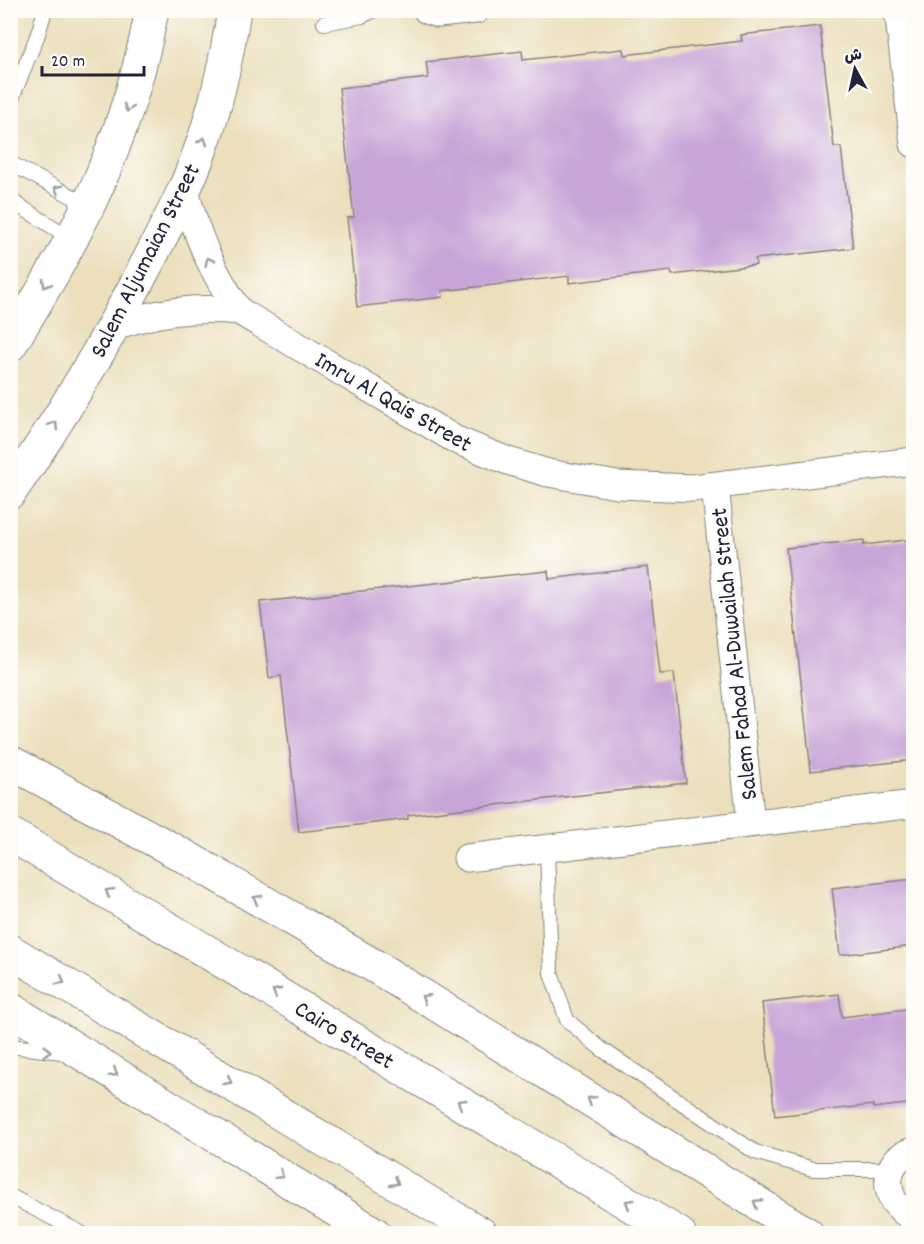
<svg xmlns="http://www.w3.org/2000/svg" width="924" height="1244" font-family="Dekko,'Playpen Sans Arabic',sans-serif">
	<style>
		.building { fill: #c7a5d8 }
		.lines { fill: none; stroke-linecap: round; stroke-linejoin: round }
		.lane-casing { stroke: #86807c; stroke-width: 16 }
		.street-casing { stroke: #86807c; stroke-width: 29 }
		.secondary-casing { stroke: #86807c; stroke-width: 35 }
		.primary-casing { stroke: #86807c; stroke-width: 35 }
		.lane { stroke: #fff; stroke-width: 14 }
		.street { stroke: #fff; stroke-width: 27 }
		.secondary { stroke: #fff; stroke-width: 33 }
		.primary { stroke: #fff; stroke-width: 33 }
		.oneway { stroke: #9c9ca7 }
		.labels { text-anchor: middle; stroke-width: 4.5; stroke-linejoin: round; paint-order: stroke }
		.street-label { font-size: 24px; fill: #22223b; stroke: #fdfcf7 }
	</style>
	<rect width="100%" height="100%" fill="#fdfcf7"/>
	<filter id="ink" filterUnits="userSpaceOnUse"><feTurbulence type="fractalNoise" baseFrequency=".0167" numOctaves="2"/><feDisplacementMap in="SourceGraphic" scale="12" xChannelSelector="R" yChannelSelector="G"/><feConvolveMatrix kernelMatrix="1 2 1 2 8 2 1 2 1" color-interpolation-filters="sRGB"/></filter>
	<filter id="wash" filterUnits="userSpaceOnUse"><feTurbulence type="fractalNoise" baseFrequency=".008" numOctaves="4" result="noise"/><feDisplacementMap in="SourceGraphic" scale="24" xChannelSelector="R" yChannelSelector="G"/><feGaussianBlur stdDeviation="1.35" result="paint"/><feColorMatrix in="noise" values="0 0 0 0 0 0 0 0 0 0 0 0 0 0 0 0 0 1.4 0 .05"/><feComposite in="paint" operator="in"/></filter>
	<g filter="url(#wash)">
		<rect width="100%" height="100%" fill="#ebdfbc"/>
		<g id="blocks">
			<path class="building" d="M 820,26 L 834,147 L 841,147 L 853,248 L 755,259 L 756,265 L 672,275 L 671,271 L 569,283 L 569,276 L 442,291 L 443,297 L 357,307 L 347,218 L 354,217 L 339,88 L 428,78 L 426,62 L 522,51 L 523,60 L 623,49 L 624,55 L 742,41 L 741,35 Z
				M 914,539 L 914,760 L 811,771 L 786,548 L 864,540 L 864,545 Z
				M 648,567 L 660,674 L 674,673 L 686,783 L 408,815 L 408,819 L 299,832 L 281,676 L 269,678 L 260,602 L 548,571 L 549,579 Z
				M 914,879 L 914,946 L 840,955 L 832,888 Z
				M 839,994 L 842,1017 L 914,1008 L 914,1103 L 873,1108 L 873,1105 L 775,1116 L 762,1003 Z"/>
		</g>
	</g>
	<g filter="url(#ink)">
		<use href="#blocks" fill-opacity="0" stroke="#86807c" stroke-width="1.5"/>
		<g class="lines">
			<defs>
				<path id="lane" d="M 324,23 L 362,16 L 375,10
					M 10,103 L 38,34 L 45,10
					M 10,163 L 88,205
					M 10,200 L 72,239
					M 547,848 L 551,973 L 567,1020 L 600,1048 L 755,1152 L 813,1169 L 890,1169
					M 10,1046 L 62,1052
					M 10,1196 L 83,1234"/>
				<path id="street" d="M 427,10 L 438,14 L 476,10
					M 898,10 L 914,144
					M 185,189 C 196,236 212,271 239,311 L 456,440 L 508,461 L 548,473 L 617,485 L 693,488 L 914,461
					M 115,326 C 159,311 193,307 239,311
					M 715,486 L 751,823
					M 467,858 L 914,804
					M 914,1151 C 891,1156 883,1179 893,1200 C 897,1207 907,1214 914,1220"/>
				<path id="secondary" d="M 10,345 C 31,310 53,275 72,238 C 110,166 137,91 152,10
					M 10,492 C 63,416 109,337 151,256 C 169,221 188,186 201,148 C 217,104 227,57 234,10"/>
				<path id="primary" d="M 10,762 L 184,856 L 376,967 L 807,1234
					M 10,834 L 679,1234
					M 10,951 L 481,1234
					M 10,1009 L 375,1234"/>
			</defs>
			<use href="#lane" class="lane-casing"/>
			<use href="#street" class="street-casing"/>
			<use href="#secondary" class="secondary-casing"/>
			<use href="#primary" class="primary-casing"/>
			<use href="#lane" class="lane"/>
			<use href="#street" class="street"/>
			<use href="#secondary" class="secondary"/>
			<use href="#primary" class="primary"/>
		</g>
		<defs><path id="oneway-chevron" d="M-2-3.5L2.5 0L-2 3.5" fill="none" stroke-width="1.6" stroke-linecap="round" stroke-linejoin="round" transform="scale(1.5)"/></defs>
		<g class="oneway">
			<use href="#oneway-chevron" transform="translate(128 108) rotate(108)"/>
			<use href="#oneway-chevron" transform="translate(203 141) rotate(-72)"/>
			<use href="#oneway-chevron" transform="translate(58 189) rotate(-152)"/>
			<use href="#oneway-chevron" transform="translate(209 261) rotate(-116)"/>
			<use href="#oneway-chevron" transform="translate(46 284) rotate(120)"/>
			<use href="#oneway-chevron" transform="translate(54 425) rotate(-58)"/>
			<use href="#oneway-chevron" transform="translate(109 892) rotate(-149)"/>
			<use href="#oneway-chevron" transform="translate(257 899) rotate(-150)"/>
			<use href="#oneway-chevron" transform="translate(61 981) rotate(31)"/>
			<use href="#oneway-chevron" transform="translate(276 992) rotate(-149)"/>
			<use href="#oneway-chevron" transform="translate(425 998) rotate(-148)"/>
			<use href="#oneway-chevron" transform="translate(47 1051) rotate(6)"/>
			<use href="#oneway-chevron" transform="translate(114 1073) rotate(32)"/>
			<use href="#oneway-chevron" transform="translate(228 1081) rotate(31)"/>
			<use href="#oneway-chevron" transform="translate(591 1100) rotate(-148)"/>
			<use href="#oneway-chevron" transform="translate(461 1103) rotate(-149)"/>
			<use href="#oneway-chevron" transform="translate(280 1175) rotate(32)"/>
			<use href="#oneway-chevron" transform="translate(395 1182) rotate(31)"/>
			<use href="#oneway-chevron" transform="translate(629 1203) rotate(-149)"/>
			<use href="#oneway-chevron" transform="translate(757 1203) rotate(-148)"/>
		</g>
	</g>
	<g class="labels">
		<g class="street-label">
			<text transform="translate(144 260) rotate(-63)" y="8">Salem Aljumaian Street</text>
			<text transform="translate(394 401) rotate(30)" y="8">Imru Al Qais Street</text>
			<text transform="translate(733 654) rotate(-96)" y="8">Salem Fahad Al-Duwailah Street</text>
			<text transform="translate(345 1034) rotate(31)" y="8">Cairo Street</text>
		</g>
	</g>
	<rect width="924" height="1244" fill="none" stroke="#fdfcf7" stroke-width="36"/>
	<g transform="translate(855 69) rotate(352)" stroke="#fdfcf7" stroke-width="4.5" paint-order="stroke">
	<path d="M0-4.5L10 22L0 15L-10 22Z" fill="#22223b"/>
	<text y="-9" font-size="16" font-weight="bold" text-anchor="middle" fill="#22223b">ش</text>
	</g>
	<path d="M42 66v9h102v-9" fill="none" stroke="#22223b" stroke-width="3"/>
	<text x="51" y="66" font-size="18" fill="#22223b" stroke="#fdfcf7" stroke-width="4.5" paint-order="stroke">20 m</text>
</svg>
